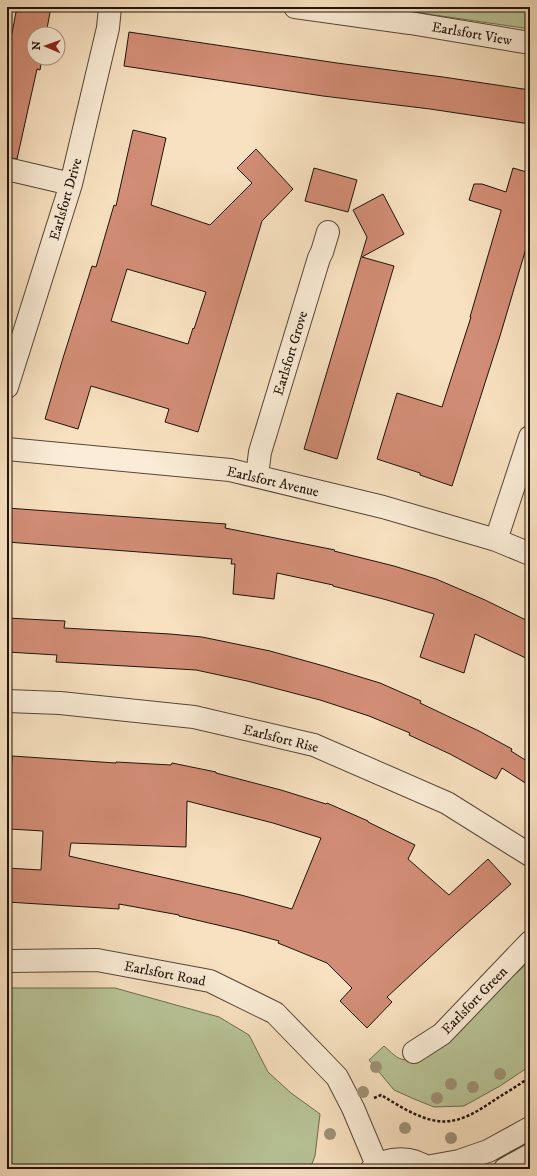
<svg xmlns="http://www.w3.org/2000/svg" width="537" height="1176" font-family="'IM FELL DW Pica',serif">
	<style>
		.green { fill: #b8c497; stroke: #6c6c51 }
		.building { fill: #d28d76; stroke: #1f130b; fill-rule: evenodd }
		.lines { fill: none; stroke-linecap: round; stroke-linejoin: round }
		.minor-casing { stroke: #554638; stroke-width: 24 }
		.path { stroke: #1f130b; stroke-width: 2.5; stroke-dasharray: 3 2; stroke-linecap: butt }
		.minor { stroke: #faecd6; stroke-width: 22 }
		.tree { fill: #9e9277 }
		.labels { text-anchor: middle; stroke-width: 3; stroke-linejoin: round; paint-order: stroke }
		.street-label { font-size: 14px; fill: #1f130b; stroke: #faecd6 }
	</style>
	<rect width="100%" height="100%" fill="#f8e1c0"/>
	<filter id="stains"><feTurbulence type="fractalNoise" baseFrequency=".005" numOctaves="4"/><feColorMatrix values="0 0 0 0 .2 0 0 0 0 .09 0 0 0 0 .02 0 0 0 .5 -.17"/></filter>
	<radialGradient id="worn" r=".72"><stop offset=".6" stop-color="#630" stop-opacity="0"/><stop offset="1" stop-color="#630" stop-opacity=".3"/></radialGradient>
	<path class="green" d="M 380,7 L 530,7 L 530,29 Z
		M 530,961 L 530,1066 L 500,1086 L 464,1106 L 434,1107 L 414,1099 L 394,1090 L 369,1060 L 384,1046 C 400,1060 398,1061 420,1059 Z
		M 7,988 L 115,988 L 219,1017 L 249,1035 L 268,1072 L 291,1093 L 320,1114 L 315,1156 L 310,1169 L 7,1169 Z"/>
	<path class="building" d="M 17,7 L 51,7 L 46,34 L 34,34 L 34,58 L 42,58 L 40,70 L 37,69 L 17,159 L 7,157 L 7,59 Z
		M 129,32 L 337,63 L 443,77 L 530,90 L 530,124 L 430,109 L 323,96 L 124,66 Z
		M 133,130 L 166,138 L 151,205 L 210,225 L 252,183 L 237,168 L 256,149 L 293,189 L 262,221 L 198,432 L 165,422 L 169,409 L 91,386 L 78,429 L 45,419 L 63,358 L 92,266 L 96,267 L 114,205 L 116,206 ZM 127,269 L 206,292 L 194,329 L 193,328 L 188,344 L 111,321 Z
		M 314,168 L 357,180 L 348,212 L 305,201 Z
		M 513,168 L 530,173 L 530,235 L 500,336 L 452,486 L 420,475 L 420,473 L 377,459 L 397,393 L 442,407 L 471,317 L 470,317 L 501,211 L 501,210 L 469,200 L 474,184 L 482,184 L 506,192 Z
		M 383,194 L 404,234 L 362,257 L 394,266 L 337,459 L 304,449 L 367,237 L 353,210 Z
		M 7,508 L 226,524 L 225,528 L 335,550 L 334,551 L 394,566 L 436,579 L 485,600 L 530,622 L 530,660 L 475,634 L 464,673 L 420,657 L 434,614 L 387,600 L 333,586 L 333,585 L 277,573 L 274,599 L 233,594 L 235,564 L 231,564 L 232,559 L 7,542 Z
		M 7,618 L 65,621 L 64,628 L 170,634 L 202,637 L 270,651 L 324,666 L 380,683 L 421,701 L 420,703 L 479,731 L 512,749 L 511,751 L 530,763 L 530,786 L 502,768 L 496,779 L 450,754 L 409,735 L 410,733 L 369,716 L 320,700 L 247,681 L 196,670 L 56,662 L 57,655 L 7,652 Z
		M 12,756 L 116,763 L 116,762 L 171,765 L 172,763 L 216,772 L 216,773 L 281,790 L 326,804 L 327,803 L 368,821 L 368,822 L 415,845 L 408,859 L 449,895 L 488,859 L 511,884 L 455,934 L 387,997 L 392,1002 L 367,1028 L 340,1001 L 352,988 L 327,963 L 278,943 L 279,941 L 239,930 L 179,916 L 179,915 L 119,904 L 119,909 L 7,902 L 7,868 L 41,870 L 43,831 L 9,829 ZM 187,801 L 273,823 L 321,838 L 292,909 L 241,895 L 69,856 L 71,843 L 186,847 Z"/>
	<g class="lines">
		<defs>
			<path id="minor" d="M 295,7 L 410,23 L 530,43
				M 7,169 L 71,184
				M 7,387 L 71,184 L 108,28 L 110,7
				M 7,449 L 230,470 L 383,507 L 496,540 L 530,554
				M 257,476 L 260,452 L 319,258 L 322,252 L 328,232
				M 496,540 L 530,437
				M 7,701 L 60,703 L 194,717 L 314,745 L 447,803 L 530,855
				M 7,961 L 97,960 L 210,981 L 275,1013 L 337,1077 L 353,1108 L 377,1165
				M 414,1052 L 442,1034 L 530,942
				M 426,1167 L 459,1161 L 488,1151 L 530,1128
				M 372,1169 C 388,1156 413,1156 429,1169
				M 505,1169 L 530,1155"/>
		</defs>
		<use href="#minor" class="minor-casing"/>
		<path class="path" d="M 374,1098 L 381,1095 C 398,1105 417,1118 437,1121 C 460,1124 478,1111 496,1099 C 507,1092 519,1085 530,1077"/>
		<use href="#minor" class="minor"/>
	</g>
	<g class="tree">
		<circle cx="376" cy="1067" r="6"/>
		<circle cx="500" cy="1074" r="6"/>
		<circle cx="451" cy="1084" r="6"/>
		<circle cx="473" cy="1087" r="6"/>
		<circle cx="363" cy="1092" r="6"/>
		<circle cx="437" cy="1098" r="6"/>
		<circle cx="405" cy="1128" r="6"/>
		<circle cx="330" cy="1134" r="6"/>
		<circle cx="451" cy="1138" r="6"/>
	</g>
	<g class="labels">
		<g class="street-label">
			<text transform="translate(472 33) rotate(10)" y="5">Earlsfort View</text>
			<text transform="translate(65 199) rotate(-74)" y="5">Earlsfort Drive</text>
			<text transform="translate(290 353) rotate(-73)" y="5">Earlsfort Grove</text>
			<text transform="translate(273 481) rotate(13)" y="5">Earlsfort Avenue</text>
			<text transform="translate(281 738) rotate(14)" y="5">Earlsfort Rise</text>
			<text transform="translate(165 973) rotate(11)" y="5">Earlsfort Road</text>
			<text transform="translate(474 1000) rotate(-46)" y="5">Earlsfort Green</text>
		</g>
	</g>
	<rect width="537" height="1176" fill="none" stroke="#f8e1c0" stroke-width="24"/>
	<rect x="8" y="8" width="521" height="1160" fill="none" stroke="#1f130b" stroke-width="2"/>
	<rect x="12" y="12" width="513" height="1152" fill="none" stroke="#1f130b"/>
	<g transform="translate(46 46) rotate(272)"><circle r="19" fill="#faecd6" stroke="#a29585"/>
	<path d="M0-3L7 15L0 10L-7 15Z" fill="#8f2418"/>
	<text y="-6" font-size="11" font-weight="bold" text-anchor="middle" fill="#1f130b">N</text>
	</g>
	<rect width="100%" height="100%" filter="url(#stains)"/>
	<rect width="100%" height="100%" fill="url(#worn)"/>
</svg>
